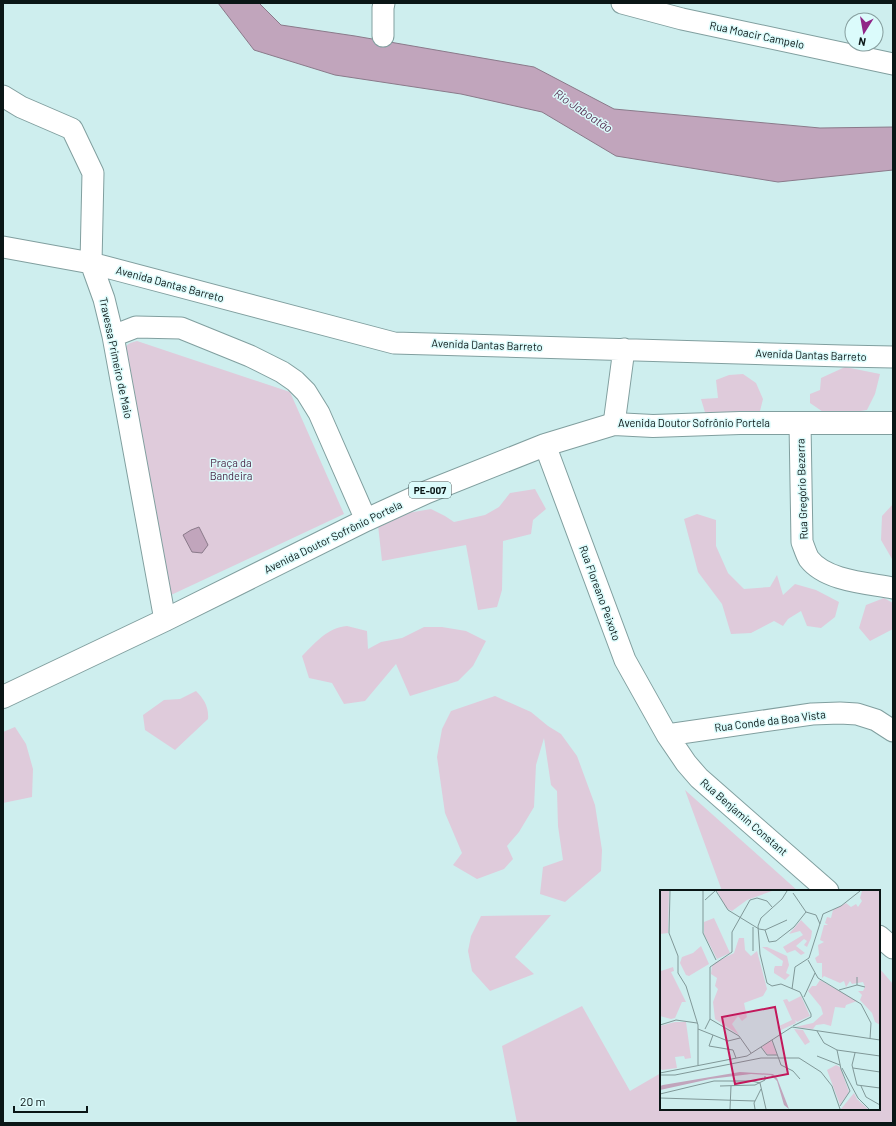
<svg xmlns="http://www.w3.org/2000/svg" width="896" height="1126" font-family="Barlow,sans-serif">
	<style>
		.green { fill: #dfcbdb }
		.water { fill: #c1a5bc; stroke: #8a7a8a }
		.lines { fill: none; stroke-linecap: round; stroke-linejoin: round }
		.minor-casing { stroke: #819f9f; stroke-width: 23 }
		.primary-casing { stroke: #819f9f; stroke-width: 24 }
		.minor { stroke: #fff; stroke-width: 21 }
		.primary { stroke: #fff; stroke-width: 22 }
		.labels { text-anchor: middle; stroke-width: 3; stroke-linejoin: round; paint-order: stroke }
		.shield { fill: #dbfbfb; stroke: #495b5b; stroke-width: 1 }
		.shield-label { font-size: 10px; font-weight: bold; fill: #0a1616 }
		.street-label { font-size: 11px; fill: #0a1616; stroke: #dbfbfb }
		.park-label { font-size: 11px; fill: #4c2647; stroke: #dbfbfb }
		.water-label { font-size: 12px; font-style: italic; fill: #5a3355; stroke: #dbfbfb }
		.inset-road { fill: none; stroke: #809898; stroke-width: 1 }
		.view { fill: #c2185b; fill-opacity: 0.15; stroke: #c2185b; stroke-width: 2 }
		.inset-edge { fill: none; stroke: #0a1616; stroke-width: 2 }
	</style>
	<rect width="100%" height="100%" fill="#ceeeee"/>
	<path class="green" d="M 137,341 L 290,392 L 344,514 L 171,595 L 120,357 C 124,348 126,343 137,341 Z
		M 845,367 L 880,374 L 875,394 L 867,410 L 829,416 L 810,403 L 810,394 L 820,390 L 821,378 Z
		M 743,374 L 756,383 L 763,399 L 760,411 L 707,419 L 701,399 L 718,398 L 716,380 L 729,375 Z
		M 535,489 L 546,509 L 533,520 L 531,534 L 503,541 L 502,590 L 497,607 L 478,610 L 466,545 L 382,561 L 378,525 L 402,514 L 431,509 L 445,516 L 454,522 L 485,515 L 499,507 L 510,493 Z
		M 893,504 L 893,559 L 892,559 L 881,540 L 882,516 Z
		M 697,514 L 716,520 L 716,546 L 728,573 L 744,589 L 770,587 L 777,575 L 783,595 L 795,584 L 816,590 L 839,602 L 835,617 L 821,628 L 807,626 L 801,611 L 788,619 L 783,626 L 774,621 L 751,633 L 731,634 L 722,604 L 698,572 L 684,519 Z
		M 884,598 L 893,603 L 893,629 L 870,641 L 859,628 L 866,605 Z
		M 347,626 L 367,631 L 368,649 L 381,642 L 402,638 L 424,627 L 442,627 L 466,631 L 486,641 L 473,666 L 458,681 L 410,696 L 396,664 L 365,701 L 344,704 L 332,683 L 309,678 L 302,656 C 316,642 327,628 347,626 Z
		M 196,691 C 204,699 209,707 208,719 L 175,750 L 145,730 L 143,715 L 164,700 L 180,699 Z
		M 495,696 L 531,712 L 548,726 L 561,734 L 577,756 L 595,805 L 602,850 L 601,871 L 565,902 L 540,894 L 543,867 L 563,860 L 558,826 L 557,791 L 551,785 L 544,738 L 536,765 L 534,807 L 519,832 L 507,846 L 513,859 L 504,869 L 477,879 L 453,865 L 462,853 L 445,813 L 437,757 L 442,729 L 451,711 Z
		M 15,727 L 26,744 L 33,769 L 32,797 L 3,803 L 3,732 Z
		M 685,790 L 798,891 L 722,891 Z
		M 551,915 L 515,957 L 534,974 L 490,991 L 472,971 L 468,951 L 471,936 L 481,916 Z
		M 879,968 L 893,984 L 893,1123 L 517,1123 L 502,1046 L 582,1006 L 630,1091 L 661,1073 L 661,1109 L 879,1109 Z"/>
	<path class="water" d="M 218,3 L 259,3 L 281,25 L 355,36 L 534,67 L 614,109 L 820,128 L 893,127 L 893,170 L 778,182 L 616,156 L 542,112 L 461,94 L 335,75 L 254,50 Z
		M 199,527 L 208,545 L 202,553 L 192,552 L 183,535 L 191,530 Z"/>
	<g class="lines">
		<defs>
			<path id="minor" d="M 622,3 L 682,19 L 893,64
				M 383,36 L 383,8 L 384,3
				M 3,96 L 21,107 L 72,129 L 93,173 L 91,263 L 104,299 L 113,336 L 165,620
				M 3,247 L 91,263 L 394,343 L 843,356 L 893,357
				M 113,336 L 136,327 L 181,328 L 250,356 L 282,372 L 295,381 L 306,392 L 319,413 L 366,520
				M 800,423 L 802,542 C 804,547 806,554 809,559 C 826,581 867,583 893,588
				M 614,424 L 624,349
				M 545,445 L 625,660 L 667,735 L 686,763 L 699,778 L 828,891
				M 667,735 L 812,714 L 840,713 L 857,714 L 876,720 L 893,731
				M 879,936 L 893,948"/>
			<path id="primary" d="M 3,697 L 165,620 L 366,520 L 427,492 L 545,445 L 614,424 L 653,426 L 740,423 L 893,423"/>
		</defs>
		<use href="#minor" class="minor-casing"/>
		<use href="#primary" class="primary-casing"/>
		<use href="#minor" class="minor"/>
		<use href="#primary" class="primary"/>
	</g>
	<g class="labels">
		<rect class="shield" x="409" y="482" width="42" height="16" rx="3"/>
		<g class="shield-label">
			<text x="430" y="494">PE-007</text>
		</g>
		<g class="street-label">
			<text transform="translate(757 35) rotate(12)" y="4">Rua Moacir Campelo</text>
			<text transform="translate(170 284) rotate(15)" y="4">Avenida Dantas Barreto</text>
			<text transform="translate(487 345) rotate(2)" y="4">Avenida Dantas Barreto</text>
			<text transform="translate(811 355) rotate(2)" y="4">Avenida Dantas Barreto</text>
			<text transform="translate(116 358) rotate(78)" y="4">Travessa Primeiro de Maio</text>
			<text x="694" y="427">Avenida Doutor Sofrônio Portela</text>
			<text transform="translate(802 489) rotate(-92)" y="4">Rua Gregório Bezerra</text>
			<text transform="translate(333 537) rotate(-26)" y="4">Avenida Doutor Sofrônio Portela</text>
			<text transform="translate(600 593) rotate(70)" y="4">Rua Floreano Peixoto</text>
			<text transform="translate(770 721) rotate(-7)" y="4">Rua Conde da Boa Vista</text>
			<text transform="translate(744 817) rotate(41)" y="4">Rua Benjamin Constant</text>
		</g>
		<g class="park-label">
			<text x="231" y="467">Praça da<tspan x="231" dy="13">Bandeira</tspan></text>
		</g>
		<g class="water-label">
			<text transform="translate(583 111) rotate(34)" y="4">Rio Jaboatão</text>
		</g>
	</g>
	<g transform="translate(660 890)">
		<rect width="220" height="220" fill="#ceeeee"/>
		<path d="M 0,1 L 9,1 L 8,43 L 0,44 ZM 57,1 L 112,1 L 87,10 L 72,21 L 66,18 ZM 202,1 L 220,1 L 220,135 L 215,132 L 212,123 L 200,110 L 202,105 L 198,101 L 203,101 L 205,97 L 203,92 L 192,94 L 190,91 L 186,97 L 184,91 L 180,93 L 164,86 L 162,88 L 162,73 L 157,73 L 155,68 L 159,65 L 158,55 L 164,52 L 160,50 L 164,35 L 168,35 L 165,33 L 167,27 L 171,28 L 173,20 L 186,13 L 191,17 L 196,14 L 198,17 L 202,11 L 200,8 ZM 54,28 L 70,63 L 57,69 L 44,44 L 44,32 ZM 141,30 L 152,41 L 151,48 L 147,57 L 144,55 L 147,51 L 144,49 L 136,56 L 145,63 L 141,65 L 135,60 L 127,63 L 123,57 L 143,45 L 140,41 L 129,44 ZM 79,48 L 84,48 L 85,60 L 91,66 L 97,61 L 107,99 L 103,106 L 84,113 L 87,127 L 82,131 L 78,126 L 72,134 L 79,145 L 55,129 L 53,112 L 58,99 L 55,96 L 57,88 L 51,84 L 52,76 L 56,72 L 74,63 ZM 41,56 L 49,74 L 29,86 L 26,85 L 20,73 L 22,67 L 33,63 ZM 102,57 L 107,57 L 127,66 L 129,75 L 126,83 L 130,85 L 125,90 L 114,83 L 114,79 L 115,76 L 122,76 L 123,71 ZM 13,77 L 14,81 L 11,82 L 26,112 L 22,112 L 15,128 L 11,129 L 0,126 L 0,89 L 1,81 ZM 160,90 L 197,111 L 186,115 L 185,118 L 175,117 L 171,136 L 164,134 L 156,135 L 153,139 L 135,137 L 153,133 L 163,124 L 161,117 L 148,101 L 152,96 L 156,96 ZM 141,106 L 150,126 L 137,132 L 135,130 L 136,133 L 119,141 L 117,137 L 132,130 L 123,110 L 127,109 L 129,112 ZM 15,132 L 26,132 L 31,168 L 25,169 L 24,166 L 15,167 L 17,178 L 2,180 L 0,178 L 0,136 ZM 134,139 L 143,140 L 150,152 L 145,155 ZM 111,150 L 117,164 L 116,165 L 107,164 L 102,157 ZM 176,175 L 180,177 L 189,202 L 180,215 L 167,180 ZM 194,203 L 197,209 L 208,219 L 181,219 Z" fill="#dfcbdb"/>
		<path d="M 80,182 L 113,184 L 117,188 L 129,219 L 124,215 L 117,191 L 111,185 L 91,184 L 50,189 L 0,200 L 0,196 L 3,195 Z" fill="#c1a5bc"/>
		<path class="inset-road" d="M 10,1 L 9,43 L 18,66 L 18,83 L 26,96 L 38,135 L 38,175M 43,1 L 43,43 L 56,70M 56,1 L 68,20 L 99,39 L 105,40 L 127,30M 127,1 L 122,9 L 101,28 L 98,36 L 100,64 L 107,93 L 112,96 L 121,94 L 140,102 L 151,124 L 151,127 L 133,136M 133,3 L 146,22M 45,10 L 55,1M 105,40 L 109,52 L 116,51 L 134,37 L 146,22 L 156,25 L 160,34M 93,61 L 93,37M 148,70 L 158,88 L 201,114 L 211,133 L 210,149M 197,87 L 197,95 L 205,97M 132,99 L 135,77 L 149,68 L 163,24 L 181,16 L 200,1M 179,100 L 197,95M 144,107 L 155,83M 50,129 L 79,146 L 91,163M 0,135 L 16,130 L 37,133M 38,139 L 68,151 L 80,148M 45,139 L 50,129 L 50,77 L 72,62 L 72,42 L 90,10 L 97,8 L 107,11 L 112,17M 157,141 L 164,153 L 177,160 L 181,179 L 190,201 L 180,216M 53,145 L 49,156 L 73,160 L 76,168M 112,150 L 121,175 L 133,181 L 140,189M 101,157 L 107,165 L 117,165M 177,160 L 220,166M 195,163 L 192,175 L 197,195 L 220,198M 157,166 L 180,175M 182,178 L 198,208 L 209,219M 193,178 L 220,182M 0,183 L 87,166 L 132,137 L 220,150M 0,185 L 15,185 L 101,168 L 139,168 L 161,182 L 172,196 L 180,219M 60,196 L 95,195 L 105,190 L 105,186M 201,196 L 206,207 L 220,215M 0,204 L 54,191 L 92,191 L 100,193 L 106,219M 0,208 L 95,211M 70,219 L 71,196M 95,219 L 94,213 L 101,199"/>
		<path class="view" d="M 115,117 L 128,184 L 75,194 L 62,127 Z"/>
		<rect width="220" height="220" class="inset-edge"/>
	</g>
	<rect width="896" height="1126" fill="none" stroke="#0a1616" stroke-width="8"/>
	<g transform="translate(864 32) rotate(191)"><circle r="19" fill="#dbfbfb" stroke="#879f9f"/>
	<path d="M0-3L7 15L0 10L-7 15Z" fill="#902487"/>
	<text y="-6" font-size="11" font-weight="bold" text-anchor="middle" fill="#0a1616">N</text>
	</g>
	<path d="M14 1106v6h73v-6" fill="none" stroke="#0a1616" stroke-width="2"/>
	<text x="20" y="1106" font-size="12" fill="#0a1616" stroke="#dbfbfb" stroke-width="3" paint-order="stroke">20 m</text>
</svg>
